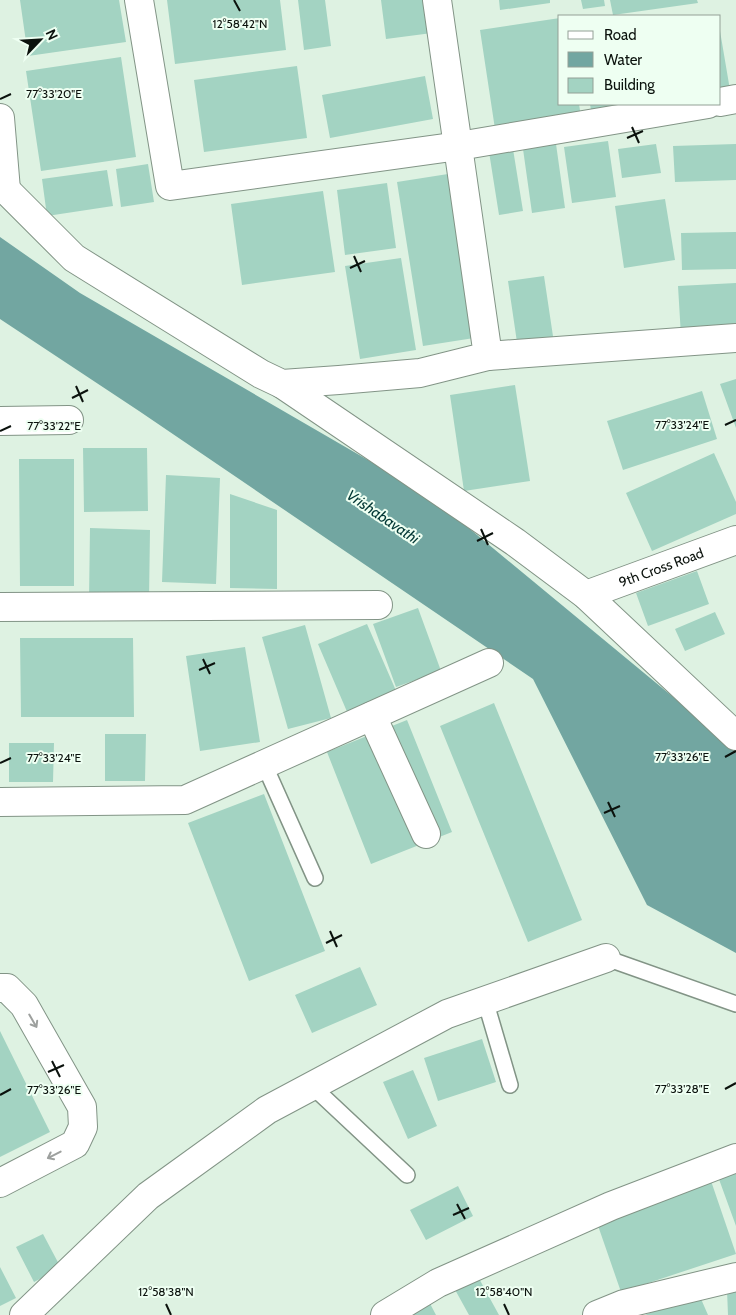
<svg xmlns="http://www.w3.org/2000/svg" width="736" height="1315" font-family="Cabin,sans-serif">
	<style>
		.water { fill: #72a6a1 }
		.building { fill: #a3d3c2 }
		.lines { fill: none; stroke-linecap: round; stroke-linejoin: round }
		.service-casing { stroke: #829486; stroke-width: 18 }
		.minor-casing { stroke: #829486; stroke-width: 30 }
		.service { stroke: #fff; stroke-width: 15 }
		.minor { stroke: #fff; stroke-width: 28 }
		.oneway { stroke: #9da09e }
		.ticks { fill: none; stroke: #0b120d; stroke-width: 2 }
		.labels { text-anchor: middle; stroke-width: 4; stroke-linejoin: round; paint-order: stroke }
		.street-label { font-size: 14px; fill: #0b120d; stroke: #eefff2 }
		.water-label { font-size: 15px; font-style: italic; fill: #023734; stroke: #eefff2 }
		.ticks-label { font-size: 12px; text-anchor: middle; fill: #0b120d; stroke: #eefff2; stroke-width: 4; stroke-linejoin: round; paint-order: stroke }
	</style>
	<rect width="100%" height="100%" fill="#def2e2"/>
	<path class="water" d="M 0,237 L 80,293 L 430,496 L 736,749 L 736,953 L 647,905 L 533,679 L 139,411 L 0,319 Z"/>
	<path class="building" d="M 20,0 L 119,0 L 126,42 L 28,56 Z
		M 167,0 L 280,0 L 286,50 L 175,64 Z
		M 298,0 L 325,0 L 331,46 L 304,50 Z
		M 381,0 L 427,0 L 432,33 L 386,39 Z
		M 499,0 L 550,0 L 550,3 L 500,10 Z
		M 581,0 L 604,0 L 605,6 L 583,9 Z
		M 610,0 L 697,0 L 698,3 L 613,15 Z
		M 560,18 L 560,104 L 579,104 L 581,117 L 495,129 L 480,30 Z
		M 720,31 L 730,90 L 720,92 Z
		M 121,57 L 136,157 L 41,171 L 26,71 Z
		M 297,66 L 307,138 L 204,152 L 194,80 Z
		M 425,76 L 433,119 L 330,138 L 322,95 Z
		M 590,104 L 644,104 L 592,117 Z
		M 608,141 L 616,197 L 572,203 L 564,147 Z
		M 556,144 L 565,208 L 532,213 L 523,149 Z
		M 656,144 L 661,173 L 622,178 L 618,149 Z
		M 736,144 L 736,180 L 675,182 L 673,146 Z
		M 513,149 L 523,211 L 499,215 L 489,152 Z
		M 148,164 L 154,202 L 121,207 L 116,169 Z
		M 107,170 L 113,206 L 47,216 L 42,179 Z
		M 448,174 L 474,338 L 423,346 L 397,182 Z
		M 387,183 L 396,248 L 345,255 L 337,190 Z
		M 323,191 L 335,272 L 242,285 L 231,204 Z
		M 665,199 L 675,260 L 624,268 L 615,206 Z
		M 736,232 L 736,269 L 682,270 L 681,233 Z
		M 401,258 L 416,350 L 360,359 L 345,266 Z
		M 544,276 L 554,343 L 518,349 L 508,281 Z
		M 736,283 L 736,334 L 681,336 L 678,286 Z
		M 736,379 L 736,428 L 720,384 Z
		M 515,385 L 530,481 L 464,491 L 450,395 Z
		M 702,391 L 717,439 L 623,470 L 607,421 Z
		M 83,448 L 147,448 L 148,511 L 84,512 Z
		M 714,453 L 736,502 L 736,514 L 652,551 L 626,493 Z
		M 19,459 L 74,459 L 74,586 L 20,586 Z
		M 166,475 L 220,478 L 216,584 L 162,582 Z
		M 230,494 L 277,510 L 277,589 L 230,588 Z
		M 90,528 L 150,530 L 149,600 L 89,600 Z
		M 697,571 L 709,604 L 648,626 L 636,593 Z
		M 418,608 L 441,671 L 396,687 L 373,624 Z
		M 715,612 L 725,634 L 685,651 L 675,629 Z
		M 367,624 L 397,693 L 348,714 L 318,644 Z
		M 305,625 L 331,718 L 288,729 L 262,637 Z
		M 20,638 L 133,638 L 134,717 L 21,717 Z
		M 245,647 L 260,742 L 200,751 L 186,656 Z
		M 494,703 L 582,920 L 528,942 L 440,726 Z
		M 407,720 L 452,832 L 371,864 L 327,752 Z
		M 105,734 L 146,734 L 145,781 L 105,781 Z
		M 9,743 L 54,743 L 53,782 L 9,782 Z
		M 264,794 L 325,951 L 249,981 L 188,823 Z
		M 360,967 L 377,1005 L 312,1033 L 295,995 Z
		M 0,1031 L 50,1132 L 0,1157 Z
		M 482,1039 L 496,1082 L 438,1101 L 424,1058 Z
		M 413,1070 L 437,1126 L 408,1139 L 383,1082 Z
		M 736,1165 L 736,1226 L 716,1171 Z
		M 710,1178 L 736,1254 L 621,1292 L 595,1217 Z
		M 458,1186 L 473,1216 L 426,1240 L 410,1210 Z
		M 43,1234 L 61,1268 L 34,1282 L 16,1247 Z
		M 0,1267 L 16,1298 L 0,1306 Z
		M 476,1273 L 499,1315 L 469,1315 L 453,1286 Z
		M 727,1290 L 736,1290 L 736,1315 L 728,1315 Z
		M 698,1292 L 708,1315 L 645,1315 Z
		M 426,1296 L 436,1315 L 391,1315 Z"/>
	<g class="lines">
		<defs>
			<path id="service" d="M 264,764 L 315,878
				M 606,958 L 736,1004
				M 485,1000 L 510,1085
				M 312,1086 L 407,1175"/>
			<g id="minor">
				<path d="M 139,0 L 170,186 L 459,146 L 708,104"/>
				<path d="M 720,102 L 736,99"/>
				<path d="M 0,118 L 6,190 L 0,187"/>
				<path d="M 6,190 L 74,258 L 261,374 L 282,384 L 339,380 L 420,373 L 488,356 L 437,0"/>
				<path d="M 488,356 L 736,338"/>
				<path d="M 282,384 L 515,542 L 586,595 L 736,736"/>
				<path d="M 0,421 L 69,420"/>
				<path id="s1" d="M 586,595 L 736,540"/>
				<path d="M 0,607 L 378,605"/>
				<path d="M 372,716 L 426,834"/>
				<path d="M 0,802 L 185,800 L 489,663"/>
				<path d="M 0,988 L 7,988 L 24,1005 L 82,1107 L 83,1127 L 75,1144 L 0,1183"/>
				<path d="M 24,1315 L 148,1196 L 267,1110 L 447,1014 L 606,958"/>
				<path d="M 385,1315 L 438,1283 L 611,1206 L 736,1158"/>
				<path d="M 597,1315 L 624,1304 L 736,1277"/>
			</g>
		</defs>
		<use href="#service" class="service-casing"/>
		<use href="#minor" class="minor-casing"/>
		<use href="#service" class="service"/>
		<use href="#minor" class="minor"/>
	</g>
	<defs><path id="oneway-shaft" d="M-6 0H5M1.5-3L5.5 0L1.5 3" fill="none" stroke-width="1.6" stroke-linecap="round" stroke-linejoin="round" transform="scale(1.25)"/></defs>
	<g class="oneway">
		<use href="#oneway-shaft" transform="translate(33 1021) rotate(60)"/>
		<use href="#oneway-shaft" transform="translate(54 1155) rotate(153)"/>
	</g>
	<path class="ticks" d="M 234,0 L 240,11M 0,99 L 11,94M 632,127 L 639,143M 627,138 L 643,131M 354,256 L 361,272M 350,268 L 365,261M 76,386 L 83,402M 72,398 L 88,390M 725,425 L 736,420M 0,431 L 11,426M 481,529 L 488,545M 477,541 L 493,533M 203,659 L 210,674M 199,670 L 215,663M 725,757 L 736,751M 0,763 L 11,758M 608,802 L 615,817M 604,813 L 620,806M 330,931 L 337,947M 326,943 L 342,935M 52,1061 L 60,1077M 48,1072 L 64,1065M 725,1089 L 736,1083M 0,1095 L 11,1089M 457,1204 L 465,1219M 453,1215 L 469,1208M 166,1304 L 171,1315M 504,1304 L 509,1315"/>
	<g class="labels">
		<g class="street-label">
			<text dy="5" stroke="none"><textPath href="#s1" startOffset="80">9th Cross Road</textPath></text>
		</g>
		<g class="water-label">
			<text transform="translate(383 517) rotate(34)" y="5">Vrishabavathi</text>
		</g>
	</g>
	<g class="ticks-label">
		<text x="240" y="28">12°58'42"N</text>
		<text x="54" y="98">77°33'20"E</text>
		<text x="682" y="429">77°33'24"E</text>
		<text x="54" y="430">77°33'22"E</text>
		<text x="682" y="761">77°33'26"E</text>
		<text x="54" y="762">77°33'24"E</text>
		<text x="682" y="1093">77°33'28"E</text>
		<text x="54" y="1094">77°33'26"E</text>
		<text x="166" y="1296">12°58'38"N</text>
		<text x="504" y="1296">12°58'40"N</text>
	</g>
	<rect x="558" y="15" width="162" height="90" fill="#eefff2" stroke="#93a096"/>
	<rect x="568" y="31" width="25" height="8" fill="#ffffff" stroke="#93a096"/>
	<text x="604" y="40" font-size="15" fill="#0b120d">Road</text>
	<rect x="568" y="52" width="25" height="15" fill="#72a6a1" stroke="#93a096"/>
	<text x="604" y="65" font-size="15" fill="#0b120d">Water</text>
	<rect x="568" y="78" width="25" height="15" fill="#a3d3c2" stroke="#93a096"/>
	<text x="604" y="90" font-size="15" fill="#0b120d">Building</text>
	<g transform="translate(40 40) rotate(65)" stroke="#eefff2" stroke-width="4" paint-order="stroke">
	<path d="M0-4L9 19L0 12L-9 19Z" fill="#0b120d"/>
	<text y="-8" font-size="14" font-weight="bold" text-anchor="middle" fill="#0b120d">N</text>
	</g>
</svg>
